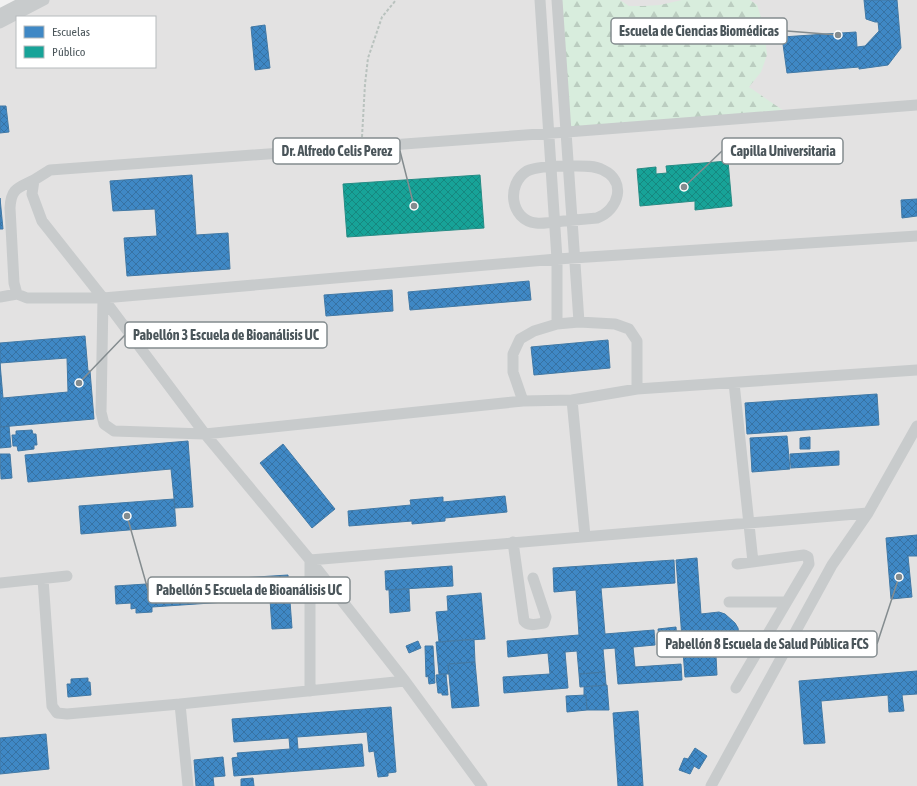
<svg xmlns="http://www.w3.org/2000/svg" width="917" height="786" font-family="'Asap Condensed',sans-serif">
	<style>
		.education { fill: #e3e2e2; fill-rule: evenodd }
		.forest { fill: url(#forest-firs) }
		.schools { fill: url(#schools-cross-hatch); stroke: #4279a5; fill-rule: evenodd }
		.public { fill: url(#public-cross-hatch); stroke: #268c85 }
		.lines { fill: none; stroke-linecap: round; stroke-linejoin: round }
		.path { stroke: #b9c2be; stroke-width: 2; stroke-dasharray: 3 2; stroke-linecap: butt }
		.minor { stroke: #c8cbcc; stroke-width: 11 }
		.leader { fill: none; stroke: #848c8f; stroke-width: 1.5 }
		.callout-dot { fill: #848c8f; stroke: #fff; stroke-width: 1.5 }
		.callout { fill: #fff; stroke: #848c8f; stroke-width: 1.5 }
		.callout-label { font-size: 14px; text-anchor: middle; font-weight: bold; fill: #4a555a }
	</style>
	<defs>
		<pattern id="forest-firs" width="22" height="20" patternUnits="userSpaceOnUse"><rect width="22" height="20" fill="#d8eddd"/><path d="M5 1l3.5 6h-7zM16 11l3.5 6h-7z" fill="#bbcdc0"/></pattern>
		<pattern id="schools-cross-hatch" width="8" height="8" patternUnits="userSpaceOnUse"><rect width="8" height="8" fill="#3f88c5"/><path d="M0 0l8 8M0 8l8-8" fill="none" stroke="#3772a3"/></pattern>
		<pattern id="public-cross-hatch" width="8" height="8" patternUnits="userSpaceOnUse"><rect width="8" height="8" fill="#17a398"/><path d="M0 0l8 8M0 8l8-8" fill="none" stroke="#17887f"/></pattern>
	</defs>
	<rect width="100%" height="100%" fill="#f1f1f1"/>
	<path class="education" d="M 44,0 L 917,0 L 917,786 L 0,786 L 0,23 ZM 17,17 L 155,17 L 155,67 L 17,67 Z"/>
	<path class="forest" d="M 557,0 L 620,0 L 629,6 L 643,6 L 660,5 L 682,0 L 750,0 L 757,5 L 764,26 L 767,55 L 761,72 L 749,87 L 784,111 L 567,132 Z"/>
	<path class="schools" d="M 864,0 L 897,0 L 901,48 L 888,65 L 859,69 L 859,67 L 787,73 L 782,37 L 856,32 L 857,47 L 865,46 L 879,31 L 878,22 L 875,22 L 866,19 Z
		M 265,25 L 270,68 L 255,70 L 251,27 Z
		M 0,106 L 6,106 L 9,132 L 0,133 Z
		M 192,175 L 196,235 L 228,233 L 230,269 L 127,276 L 124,238 L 157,236 L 155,209 L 113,211 L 110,181 Z
		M 0,198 L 3,229 L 0,229 Z
		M 917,199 L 917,216 L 902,218 L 901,200 Z
		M 529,281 L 531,300 L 410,310 L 408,292 Z
		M 392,290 L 393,311 L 326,316 L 324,295 Z
		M 85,336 L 88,371 L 90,371 L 94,419 L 0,427 L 0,343 ZM 67,358 L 68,392 L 3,398 L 0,363 Z
		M 608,340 L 610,368 L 534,375 L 531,347 Z
		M 877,394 L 879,425 L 747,434 L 745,403 Z
		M 9,426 L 11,447 L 0,448 L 0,427 Z
		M 32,430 L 33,434 L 36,434 L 37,445 L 34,445 L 34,449 L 18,451 L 17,446 L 13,446 L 12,435 L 16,435 L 16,431 Z
		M 787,436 L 790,469 L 752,472 L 750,438 Z
		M 810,437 L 810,449 L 800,449 L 800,438 Z
		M 188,441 L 193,507 L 175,508 L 171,469 L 28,482 L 25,455 Z
		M 283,444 L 335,509 L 312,528 L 260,463 Z
		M 839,451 L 839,465 L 791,468 L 790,454 Z
		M 0,454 L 10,454 L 12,478 L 1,479 Z
		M 505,496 L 507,512 L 445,518 L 445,521 L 412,524 L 412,521 L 349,526 L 348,511 L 411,505 L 410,500 L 443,497 L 443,502 Z
		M 174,499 L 176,526 L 81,534 L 79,506 Z
		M 917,535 L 917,556 L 908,556 L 912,597 L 891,599 L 886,538 Z
		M 697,558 L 701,614 L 719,612 L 725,614 L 735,623 L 738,628 L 739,635 L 735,646 L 732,650 L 721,656 L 716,656 L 717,675 L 685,677 L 676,560 Z
		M 674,560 L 675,583 L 601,588 L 605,634 L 654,630 L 655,645 L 633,647 L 635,667 L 681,664 L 682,680 L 618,684 L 615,648 L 603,649 L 605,672 L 579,674 L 577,651 L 565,652 L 568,688 L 504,693 L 503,677 L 550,674 L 548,653 L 508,657 L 507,641 L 579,635 L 576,590 L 554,592 L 553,568 Z
		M 452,566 L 453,586 L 386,590 L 385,571 Z
		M 288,575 L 292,628 L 272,629 L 270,599 L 152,607 L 152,612 L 136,613 L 136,608 L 131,609 L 131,603 L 116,604 L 115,586 Z
		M 409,589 L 410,611 L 390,613 L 389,590 Z
		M 481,593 L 485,639 L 439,642 L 436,612 L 448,611 L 447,596 Z
		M 676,627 L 677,643 L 660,645 L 658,629 Z
		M 474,639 L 475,662 L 448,664 L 449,674 L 439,674 L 436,642 Z
		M 418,641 L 421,648 L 409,653 L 406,646 Z
		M 425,646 L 433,646 L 435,683 L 429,684 L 428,676 L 426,677 Z
		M 475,662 L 479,706 L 452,708 L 448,664 Z
		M 917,671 L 917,694 L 902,695 L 904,711 L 889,712 L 888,695 L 821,701 L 825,743 L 804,744 L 799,681 Z
		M 605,672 L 606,685 L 580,687 L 579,674 Z
		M 446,674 L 448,695 L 442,695 L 442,693 L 438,693 L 436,675 Z
		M 88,678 L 88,682 L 90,682 L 91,695 L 68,697 L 67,684 L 71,684 L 71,679 Z
		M 607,685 L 609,710 L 587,710 L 586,695 L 584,695 L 584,687 Z
		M 586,695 L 587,710 L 567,712 L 566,696 Z
		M 391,707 L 396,772 L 388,773 L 388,776 L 378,777 L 374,751 L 369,752 L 367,732 L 297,737 L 298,749 L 362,744 L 364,766 L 234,776 L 232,758 L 238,757 L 237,753 L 290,749 L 289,738 L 234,742 L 232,719 Z
		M 638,711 L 643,786 L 618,786 L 613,713 Z
		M 46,734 L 49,769 L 0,774 L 0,738 Z
		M 695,748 L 707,756 L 699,769 L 694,766 L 690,774 L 679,770 L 684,758 L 688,759 Z
		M 223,757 L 225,776 L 213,777 L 214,786 L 196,786 L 194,760 Z
		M 253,778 L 254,786 L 241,786 L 241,779 Z"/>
	<path class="public" d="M 728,161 L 732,206 L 695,210 L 695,201 L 640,206 L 637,169 L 656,167 L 656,174 L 667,173 L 666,166 Z
		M 480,175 L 484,228 L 347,237 L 343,184 Z"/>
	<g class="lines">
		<path class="path" d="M 362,137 L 365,84 L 368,58 L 382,17 L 396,0"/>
		<path class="minor" d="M 540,0 L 557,259 L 557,324
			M 557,0 L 579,322
			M 0,14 L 27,0
			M 0,23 L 44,0
			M 569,166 C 580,166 594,165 603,170 C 627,181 619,210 597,218 C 586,219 575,220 564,221 C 555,222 544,224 536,223 C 510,220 506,184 527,171 C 537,166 557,166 569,166 Z
			M 34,180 C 18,188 11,188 10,208 L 14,283 L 17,294 L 27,298 L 103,298 L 557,259 L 917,236
			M 0,297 L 17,294
			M 103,298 L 101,412 L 104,424 L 114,431 L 205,434 L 523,401 L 572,400 L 637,389 L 917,370
			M 734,383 L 753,562
			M 572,400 L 585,536
			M 523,401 L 513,372 L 513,354 L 520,339 L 534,331 L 557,324 L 579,322 L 615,324 L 629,329 L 637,341 L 637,389
			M 513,542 L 524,621 C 529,627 537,624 544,623 L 546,617 L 533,578
			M 43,579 L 52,706 L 57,713 L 67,714 L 180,704 L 405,681
			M 0,583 L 67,576
			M 729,602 L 786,602
			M 736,688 L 809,564 L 808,557 L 804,555 L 737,564
			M 310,691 L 310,560 L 868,513
			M 180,704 L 188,786
			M 482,786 L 405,681 L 310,560 L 205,434 L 103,298 L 42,221 L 32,194 L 34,180 L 50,170 L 567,132 L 917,105
			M 711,786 L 832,565 L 868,513 L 917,426"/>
	</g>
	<path class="leader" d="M838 35L787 31M684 187L722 151M414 206L400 151M79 383L125 335M127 516L148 590M899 577L877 644"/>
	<g class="callout-dot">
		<circle cx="838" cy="35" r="4"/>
		<circle cx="684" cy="187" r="4"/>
		<circle cx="414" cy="206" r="4"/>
		<circle cx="79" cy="383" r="4"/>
		<circle cx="127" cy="516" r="4"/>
		<circle cx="899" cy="577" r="4"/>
	</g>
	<g class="callout">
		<rect x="611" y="18" width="176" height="26" rx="4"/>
		<rect x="722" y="138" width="121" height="26" rx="4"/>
		<rect x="273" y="138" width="127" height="26" rx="4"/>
		<rect x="125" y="322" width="202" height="26" rx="4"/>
		<rect x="148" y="577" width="202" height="26" rx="4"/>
		<rect x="657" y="631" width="220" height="26" rx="4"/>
	</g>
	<g class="callout-label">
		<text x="699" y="36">Escuela de Ciencias Biomédicas</text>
		<text x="783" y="156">Capilla Universitaria</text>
		<text x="337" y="156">Dr. Alfredo Celis Perez</text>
		<text x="226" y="340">Pabellón 3 Escuela de Bioanálisis UC</text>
		<text x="249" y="595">Pabellón 5 Escuela de Bioanálisis UC</text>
		<text x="767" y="649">Pabellón 8 Escuela de Salud Pública FCS</text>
	</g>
	<rect x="16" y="16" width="140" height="52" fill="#ffffff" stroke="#b7bbbd"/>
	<rect x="24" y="26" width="20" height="12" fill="#3f88c5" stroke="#b7bbbd"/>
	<text x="52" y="36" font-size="12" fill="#4a555a">Escuelas</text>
	<rect x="24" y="46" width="20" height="12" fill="#17a398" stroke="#b7bbbd"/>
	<text x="52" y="56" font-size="12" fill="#4a555a">Público</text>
</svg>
